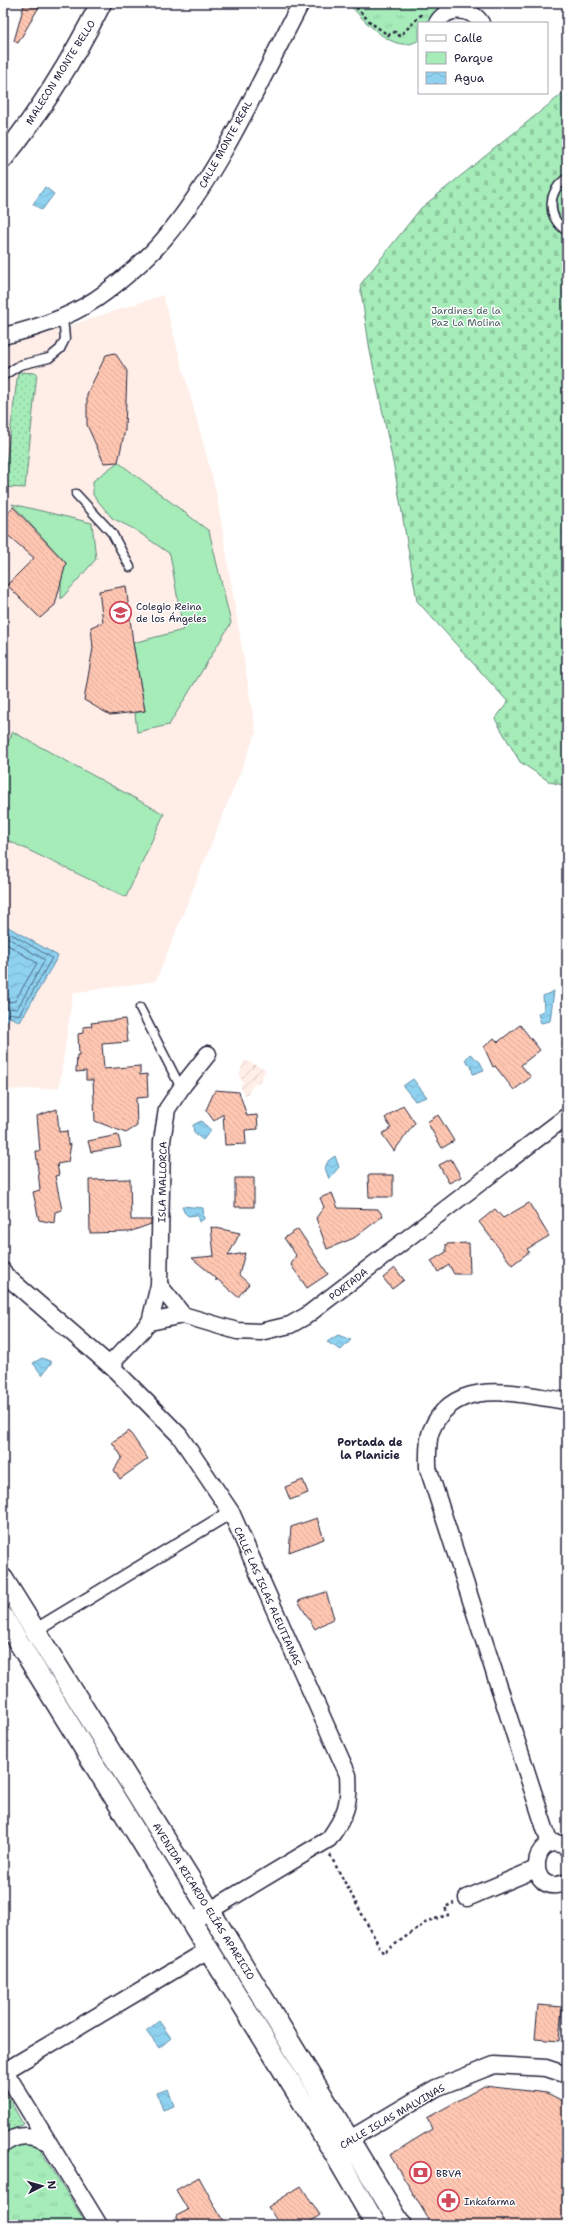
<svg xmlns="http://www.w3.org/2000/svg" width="570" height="2228" font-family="'Shantell Sans',sans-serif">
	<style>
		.built { fill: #ffeee8 }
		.industrial { fill: url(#industrial-furrows) }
		.grass { fill: url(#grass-dots); stroke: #64877a }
		.cemetery { fill: url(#cemetery-stones); stroke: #64877a }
		.park { fill: url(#park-tufts); stroke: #64877a }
		.garden { fill: #a5ecb9; stroke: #64877a }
		.water { fill: url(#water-waves); stroke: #638ca8 }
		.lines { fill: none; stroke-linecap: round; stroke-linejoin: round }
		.shore { stroke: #4d6883; stroke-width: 1 }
		.building { fill: url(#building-back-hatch); stroke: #22223b }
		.service-casing { stroke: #22223b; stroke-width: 11 }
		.pedestrian-casing { stroke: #22223b; stroke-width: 15 }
		.minor-casing { stroke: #22223b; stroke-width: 19 }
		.tertiary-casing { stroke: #22223b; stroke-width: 23 }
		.path { stroke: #22223b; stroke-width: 2.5; stroke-dasharray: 3 3; stroke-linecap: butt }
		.service { stroke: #fff; stroke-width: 8 }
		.pedestrian { stroke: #fff; stroke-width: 12 }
		.minor { stroke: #fff; stroke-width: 16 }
		.tertiary { stroke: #fff; stroke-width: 20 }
		.labels { text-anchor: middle; stroke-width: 3; stroke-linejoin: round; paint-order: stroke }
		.street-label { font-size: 10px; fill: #22223b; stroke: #fff }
		.park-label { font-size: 10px; fill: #495f61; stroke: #fff }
		.poi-label { font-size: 10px; fill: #22223b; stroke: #fff; text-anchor: start }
		.neighbourhood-label { font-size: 11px; font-weight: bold; fill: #22223b; stroke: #fff }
	</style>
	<defs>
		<pattern id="industrial-furrows" width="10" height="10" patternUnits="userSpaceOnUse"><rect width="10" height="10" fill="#ffeee8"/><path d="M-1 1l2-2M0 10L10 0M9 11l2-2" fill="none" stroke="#daccc8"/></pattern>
		<pattern id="grass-dots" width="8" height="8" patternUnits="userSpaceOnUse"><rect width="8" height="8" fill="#a5ecb9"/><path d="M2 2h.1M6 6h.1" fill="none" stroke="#8ecaa0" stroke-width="1.8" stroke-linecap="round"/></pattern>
		<pattern id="cemetery-stones" width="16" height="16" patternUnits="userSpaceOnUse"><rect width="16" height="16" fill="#a5ecb9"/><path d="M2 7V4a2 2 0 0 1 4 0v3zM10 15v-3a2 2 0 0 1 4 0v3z" fill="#8ecaa0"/></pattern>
		<pattern id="park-tufts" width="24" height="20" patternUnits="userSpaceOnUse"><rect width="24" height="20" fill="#a5ecb9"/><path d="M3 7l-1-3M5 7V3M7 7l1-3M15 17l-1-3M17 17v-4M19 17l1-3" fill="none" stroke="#8ecaa0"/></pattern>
		<pattern id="water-waves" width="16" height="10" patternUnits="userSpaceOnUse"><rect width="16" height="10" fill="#8ed2f0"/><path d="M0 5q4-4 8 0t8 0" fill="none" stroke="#7ab4cf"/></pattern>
		<pattern id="building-back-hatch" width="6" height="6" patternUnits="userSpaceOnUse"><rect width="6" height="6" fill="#ffc7b2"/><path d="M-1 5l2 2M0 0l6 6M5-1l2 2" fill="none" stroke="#daab9a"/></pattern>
	</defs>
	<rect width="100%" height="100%" fill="#fff"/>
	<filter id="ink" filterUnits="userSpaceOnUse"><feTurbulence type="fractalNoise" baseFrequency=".025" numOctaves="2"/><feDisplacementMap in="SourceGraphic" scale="8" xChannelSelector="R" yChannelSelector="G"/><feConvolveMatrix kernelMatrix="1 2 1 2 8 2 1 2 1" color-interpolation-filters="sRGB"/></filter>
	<g filter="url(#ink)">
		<path class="built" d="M 163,295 L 216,491 L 256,733 L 156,981 L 73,993 L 59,1088 L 3,1090 L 3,347 Z"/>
		<path class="industrial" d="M 244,1060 L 266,1069 L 260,1081 L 252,1086 L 246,1096 L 240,1086 L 243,1082 L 239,1076 Z"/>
		<path class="grass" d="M 18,372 L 37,373 L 25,488 L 3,487 Z
			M 3,2088 L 23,2124 L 3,2136 Z"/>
		<path class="cemetery" d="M 567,90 L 567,786 L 550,782 L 520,762 L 495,719 L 508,702 L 417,601 L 395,472 L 370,351 L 360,285 L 421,208 Z"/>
		<path class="park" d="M 348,3 L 444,3 L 426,23 L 419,23 L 419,40 C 394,57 363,19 348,3 Z
			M 30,2141 L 39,2148 L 87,2225 L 8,2225 L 3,2189 L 3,2154 L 12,2145 Z"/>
		<path class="garden" d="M 118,462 L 209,531 L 231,623 L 169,725 L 137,732 L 135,713 L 145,711 L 133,643 L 183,630 L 170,554 L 134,529 L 112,518 L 93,495 L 93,481 Z
			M 12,504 L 92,523 L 96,559 L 61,599 L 61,581 L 66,563 Z
			M 13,732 L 164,814 L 126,897 L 3,838 L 3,752 Z"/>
		<path class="water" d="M 45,187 L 54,194 L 42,210 L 33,204 Z
			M 3,924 L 58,956 L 20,1022 L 10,1017 L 4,1025 Z
			M 554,991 L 550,1021 L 541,1023 L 538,1014 L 544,1010 L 543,996 Z
			M 470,1054 L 480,1062 L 484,1070 L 473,1074 L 471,1066 L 465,1060 Z
			M 413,1079 L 427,1097 L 415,1101 L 403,1086 Z
			M 201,1121 L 211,1130 L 203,1140 L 194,1133 L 193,1125 Z
			M 335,1156 L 339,1167 L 329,1179 L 325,1168 L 328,1161 Z
			M 182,1206 L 203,1208 L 204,1219 L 199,1222 L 197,1215 L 188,1216 L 184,1212 Z
			M 338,1335 L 351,1340 L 341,1350 L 327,1342 Z
			M 42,1358 L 52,1362 L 42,1375 L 33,1363 Z
			M 159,2021 L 171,2038 L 159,2048 L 146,2031 Z
			M 168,2089 L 174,2106 L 163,2110 L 157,2093 Z"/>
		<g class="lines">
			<path class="shore" d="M 3,929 L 52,958 L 19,1015 L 9,1013 L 3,1019
				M 3,935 L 45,960 L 17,1009 L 8,1008 L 3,1011
				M 3,942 L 37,963 L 15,1001 L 3,1003"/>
		</g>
		<path class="building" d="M 24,5 L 39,7 L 18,43 L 14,41 Z
			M 115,353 L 127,371 L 125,430 L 118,462 L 104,463 L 87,425 L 87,394 L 106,355 Z
			M 13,507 L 66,563 L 55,605 L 40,618 L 7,585 L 34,558 L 3,531 L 3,518 Z
			M 126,586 L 133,643 L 145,711 L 110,715 L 84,700 L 93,648 L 91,627 L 103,622 L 99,591 Z
			M 125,1019 L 128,1042 L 102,1044 L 104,1069 L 140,1066 L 140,1075 L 147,1074 L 148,1097 L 136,1098 L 137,1126 L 126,1133 L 95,1121 L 93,1080 L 86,1080 L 86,1071 L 76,1072 L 77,1055 L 79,1055 L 78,1034 L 83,1033 L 83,1027 L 92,1026 L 91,1023 Z
			M 520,1025 L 540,1050 L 521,1065 L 531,1077 L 514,1090 L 495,1066 L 493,1067 L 484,1047 L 494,1038 L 498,1042 Z
			M 215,1090 L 239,1092 L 247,1116 L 257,1115 L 258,1129 L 245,1130 L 246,1144 L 225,1145 L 223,1114 L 214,1121 L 206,1110 Z
			M 403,1105 L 415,1123 L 394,1151 L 382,1134 L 391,1128 L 385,1118 Z
			M 57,1109 L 59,1132 L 67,1131 L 68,1145 L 71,1144 L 68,1162 L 57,1164 L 59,1175 L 55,1176 L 62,1210 L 55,1212 L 54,1223 L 39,1220 L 33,1192 L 40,1190 L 36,1151 L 40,1151 L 37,1116 Z
			M 438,1115 L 454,1141 L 442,1148 L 427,1122 Z
			M 118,1135 L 121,1147 L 91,1152 L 88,1141 Z
			M 451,1159 L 461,1177 L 449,1183 L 439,1165 Z
			M 368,1175 L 393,1175 L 393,1197 L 369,1197 Z
			M 235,1178 L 254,1178 L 254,1207 L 235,1207 Z
			M 130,1179 L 131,1220 L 151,1220 L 151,1224 L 129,1232 L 90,1233 L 89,1180 Z
			M 332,1193 L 338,1208 L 378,1209 L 383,1216 L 354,1238 L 327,1249 L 316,1218 L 324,1207 L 320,1198 Z
			M 529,1203 L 549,1236 L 527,1249 L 529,1252 L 512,1265 L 479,1222 L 495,1209 L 503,1218 Z
			M 211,1227 L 240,1233 L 228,1256 L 245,1253 L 239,1275 L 249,1284 L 238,1297 L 217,1279 L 216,1281 L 216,1278 L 192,1258 L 214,1256 Z
			M 298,1229 L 328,1274 L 307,1288 L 291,1265 L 296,1255 L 284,1238 Z
			M 469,1243 L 470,1274 L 454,1274 L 449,1265 L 438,1272 L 431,1261 L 446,1252 L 446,1244 Z
			M 395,1268 L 404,1280 L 392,1289 L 383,1278 Z
			M 129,1431 L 148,1459 L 120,1479 L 114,1470 L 122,1457 L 112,1442 Z
			M 303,1480 L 308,1493 L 290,1500 L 285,1487 Z
			M 317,1518 L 324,1539 L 289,1552 L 291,1527 Z
			M 326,1592 L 334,1618 L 315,1629 L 298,1601 Z
			M 538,2005 L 562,2007 L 559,2041 L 535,2039 Z
			M 484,2086 L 547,2093 L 567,2103 L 567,2225 L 432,2225 L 390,2155 L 432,2129 L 427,2118 Z
			M 199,2177 L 223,2221 L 216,2225 L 181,2225 L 176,2216 L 188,2210 L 176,2190 Z
			M 301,2186 L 320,2215 L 305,2225 L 280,2225 L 268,2207 Z"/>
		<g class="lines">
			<defs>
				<path id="service" d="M 567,178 C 547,191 546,218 567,231
					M 3,376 L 20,365 L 49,358 L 60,349 L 65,339 L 63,317
					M 76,494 L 112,533 L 130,567
					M 140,1008 L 181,1088"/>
				<path id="pedestrian" d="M 36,1630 L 231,1512"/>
				<path id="minor" d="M 437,23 C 447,6 471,7 481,23
					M 3,336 C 39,328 76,315 106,292 C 124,278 149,257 164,239 C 220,172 260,81 301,3
					M 3,1271 L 5,1275 L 114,1369 L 179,1435 L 231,1512 L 348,1775 C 350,1804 346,1815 329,1839 L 199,1917
					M 159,1285 L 183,1315
					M 150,1322 L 159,1285 L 162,1141 L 167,1109 L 184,1084 L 208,1054
					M 114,1369 L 115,1359 L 150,1322 L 183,1315 L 237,1331 L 260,1332 L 290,1325 L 306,1316 L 567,1116
					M 550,1844 L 428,1468 C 428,1457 427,1441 431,1431 C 454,1374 520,1395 567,1401
					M 567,1847 C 530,1826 524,1901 567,1882
					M 467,1898 L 536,1869
					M 3,2068 L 99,2225
					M 5,2071 L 208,1950
					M 3,2145 C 17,2132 34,2135 49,2143
					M 340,2145 L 436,2088 L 494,2065 L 546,2068 L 567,2075"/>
				<path id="tertiary" d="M 3,158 C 41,111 74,57 101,3
					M 3,1579 L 210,1911 L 401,2225
					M 3,1617 L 333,2151 L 376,2225"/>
			</defs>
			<use href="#service" class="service-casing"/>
			<use href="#pedestrian" class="pedestrian-casing"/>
			<use href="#minor" class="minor-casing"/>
			<use href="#tertiary" class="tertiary-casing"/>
			<path class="path" d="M 352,3 L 371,23 L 388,35 L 395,32 L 400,36 L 423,13
				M 330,1855 L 383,1953 L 428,1921 L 448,1915 L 445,1907 L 454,1903"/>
			<use href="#service" class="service"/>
			<use href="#pedestrian" class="pedestrian"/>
			<use href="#minor" class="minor"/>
			<use href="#tertiary" class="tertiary"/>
		</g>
	</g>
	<defs>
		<symbol id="school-ring" viewBox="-11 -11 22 22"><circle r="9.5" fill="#fff" stroke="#d1495b" stroke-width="1.5"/><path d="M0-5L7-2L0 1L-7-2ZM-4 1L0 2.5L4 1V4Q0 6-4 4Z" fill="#d1495b"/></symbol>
		<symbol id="bank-ring" viewBox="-11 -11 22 22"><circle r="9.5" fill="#fff" stroke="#d1495b" stroke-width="1.5"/><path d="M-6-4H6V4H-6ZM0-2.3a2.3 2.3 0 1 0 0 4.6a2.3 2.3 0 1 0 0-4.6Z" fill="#d1495b"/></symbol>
		<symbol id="pharmacy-ring" viewBox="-11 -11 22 22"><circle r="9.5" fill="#fff" stroke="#d1495b" stroke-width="1.5"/><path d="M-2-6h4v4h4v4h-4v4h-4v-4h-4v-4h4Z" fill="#d1495b"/></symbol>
	</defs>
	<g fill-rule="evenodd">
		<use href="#school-ring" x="108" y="600" width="25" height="25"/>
		<use href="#bank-ring" x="408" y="2160" width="25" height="25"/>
		<use href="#pharmacy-ring" x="436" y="2188" width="25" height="25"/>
	</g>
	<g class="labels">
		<g class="street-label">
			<text transform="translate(60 72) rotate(-58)" y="4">MALECON MONTE BELLO</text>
			<text transform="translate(225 144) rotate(-61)" y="4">CALLE MONTE REAL</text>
			<text transform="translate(162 1182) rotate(-89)" y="4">ISLA MALLORCA</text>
			<text transform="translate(348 1284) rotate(-37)" y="4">PORTADA</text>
			<text transform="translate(268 1596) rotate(66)" y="4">CALLE LAS ISLAS ALEUTIANAS</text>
			<text transform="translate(204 1901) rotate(58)" y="4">AVENIDA RICARDO ELÍAS APARICIO</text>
			<text transform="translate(392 2116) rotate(-30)" y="4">CALLE ISLAS MALVINAS</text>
		</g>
		<g class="park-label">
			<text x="466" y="314">Jardines de la<tspan x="466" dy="12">Paz La Molina</tspan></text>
		</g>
		<g class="poi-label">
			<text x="136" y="610">Colegio Reina<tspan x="136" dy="12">de los Ángeles</tspan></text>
			<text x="436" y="2177">BBVA</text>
			<text x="464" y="2205">Inkafarma</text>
		</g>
		<g class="neighbourhood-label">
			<text x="370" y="1446">Portada de<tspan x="370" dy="13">la Planicie</tspan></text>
		</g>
	</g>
	<rect width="570" height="2228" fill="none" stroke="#fff" stroke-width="16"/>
	<rect x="8" y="8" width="554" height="2212" fill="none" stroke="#22223b" stroke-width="1.5" filter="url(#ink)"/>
	<rect x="418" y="22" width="130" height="72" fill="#ffffff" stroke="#a7a7b1"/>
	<rect x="426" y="35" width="20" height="6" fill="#ffffff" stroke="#a7a7b1"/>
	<text x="454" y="42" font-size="12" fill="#22223b">Calle</text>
	<rect x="426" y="52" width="20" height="12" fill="url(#park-tufts)" stroke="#a7a7b1"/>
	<text x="454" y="62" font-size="12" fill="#22223b">Parque</text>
	<rect x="426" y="72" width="20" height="12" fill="url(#water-waves)" stroke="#a7a7b1"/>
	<text x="454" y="82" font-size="12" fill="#22223b">Agua</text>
	<g transform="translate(42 2186) rotate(84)" stroke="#ffffff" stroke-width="3" paint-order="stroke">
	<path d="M0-3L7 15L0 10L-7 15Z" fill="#22223b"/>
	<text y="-6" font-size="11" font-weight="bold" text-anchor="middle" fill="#22223b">N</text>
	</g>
</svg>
